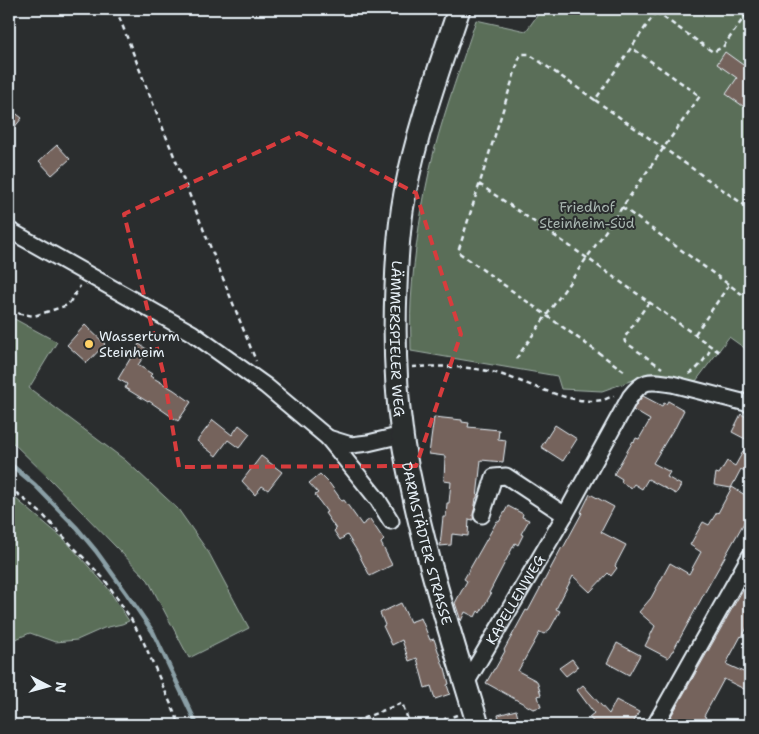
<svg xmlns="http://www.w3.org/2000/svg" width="759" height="734" font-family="'Shantell Sans',sans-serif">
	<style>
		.green { fill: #5a6e59; stroke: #a1b0a8 }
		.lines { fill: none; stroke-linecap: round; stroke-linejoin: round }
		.stream { stroke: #8a9fa6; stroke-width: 4.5 }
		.building { fill: #75635c; stroke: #e8f1f8 }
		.street-casing { stroke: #e8f1f8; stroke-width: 19 }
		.secondary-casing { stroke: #e8f1f8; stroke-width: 25 }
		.path { stroke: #e8f1f8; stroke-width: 2.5; stroke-dasharray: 5 4; stroke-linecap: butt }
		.street { stroke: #2a2d2e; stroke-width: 15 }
		.secondary { stroke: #2a2d2e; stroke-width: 21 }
		.marked { fill: none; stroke: #d83c3d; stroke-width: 4; stroke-dasharray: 10 6; stroke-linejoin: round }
		.poi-dot { fill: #ffd166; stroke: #2a2d2e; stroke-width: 2 }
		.labels { text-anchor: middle; stroke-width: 4; stroke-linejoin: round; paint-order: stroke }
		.park-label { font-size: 14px; fill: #a8b6b0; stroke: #2a2d2e }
		.poi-label { font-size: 14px; fill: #e8f1f8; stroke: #2a2d2e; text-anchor: start }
		.street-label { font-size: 14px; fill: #e8f1f8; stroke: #2a2d2e }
	</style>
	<rect width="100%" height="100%" fill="#2a2d2e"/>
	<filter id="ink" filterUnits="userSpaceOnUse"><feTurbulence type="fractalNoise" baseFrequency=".02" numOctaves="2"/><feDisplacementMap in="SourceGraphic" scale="10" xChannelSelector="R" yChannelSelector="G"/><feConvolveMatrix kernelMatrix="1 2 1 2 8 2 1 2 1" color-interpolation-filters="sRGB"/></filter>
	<g filter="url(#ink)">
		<path class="green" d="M 542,9 L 750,9 L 750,352 L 729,337 L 696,381 L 650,374 L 602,391 L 561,389 L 557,376 L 411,351 C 411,335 410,318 411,302 C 414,251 422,200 434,151 C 446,106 462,63 476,20 L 526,31 Z
			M 9,316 L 57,342 L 29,388 L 125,460 L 178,509 L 209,553 L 249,628 L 189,658 L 148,580 L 51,480 L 9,439 Z
			M 9,493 L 64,539 L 107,587 L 129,621 L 122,624 L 104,628 L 77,640 L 55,642 L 30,633 L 9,642 Z"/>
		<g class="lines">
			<path class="stream" d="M 9,463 L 35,485 L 76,527 L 96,551 L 127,594 L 153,632 L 197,725"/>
		</g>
		<path class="building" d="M 725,52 L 750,70 L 750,111 L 726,94 L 737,78 L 717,64 Z
			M 9,108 L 22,118 L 9,134 Z
			M 57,145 L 70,159 L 52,175 L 39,161 Z
			M 85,325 L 105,344 L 87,363 L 67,345 Z
			M 139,344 L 148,350 L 138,365 L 152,374 L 150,376 L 174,390 L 191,402 L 178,421 L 149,401 L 148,402 L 125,388 L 127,384 L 118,379 Z
			M 643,396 L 662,406 L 664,403 L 666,404 L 668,401 L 684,410 L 675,428 L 674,428 L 653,463 L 670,472 L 667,477 L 681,485 L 676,494 L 648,479 L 642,489 L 634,484 L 631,488 L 621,482 L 622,479 L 614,474 L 633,441 L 634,442 L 636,438 L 639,439 L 650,420 L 633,410 L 638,402 Z
			M 741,414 L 750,419 L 750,474 L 741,469 L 731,488 L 714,485 L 716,473 L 719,474 L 727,461 L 735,466 L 749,441 L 732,432 Z
			M 434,417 L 462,420 L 462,422 L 469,423 L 468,427 L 499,430 L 498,439 L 506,440 L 503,462 L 481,460 L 477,498 L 476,498 L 473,520 L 469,519 L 468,536 L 452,534 L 451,545 L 440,546 L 443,517 L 446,517 L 447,503 L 449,503 L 451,482 L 444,481 L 445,456 L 429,454 Z
			M 213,420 L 232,435 L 239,425 L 250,434 L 239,448 L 228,440 L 216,456 L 197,441 Z
			M 555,425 L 577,439 L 563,461 L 541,447 Z
			M 261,456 L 282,472 L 268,490 L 262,486 L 255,495 L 242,481 Z
			M 320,474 L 330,484 L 342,501 L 344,500 L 362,525 L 370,519 L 384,540 L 381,543 L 392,565 L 370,576 L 357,551 L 347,535 L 340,540 L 334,531 L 336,529 L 325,513 L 327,512 L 315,495 L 318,493 L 309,483 Z
			M 732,487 L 750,498 L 750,512 L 705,592 L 673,651 L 672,651 L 668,658 L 645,646 L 655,626 L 639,612 L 651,598 L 670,563 L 689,574 L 701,552 L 690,545 L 703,522 L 709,525 L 717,512 L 718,513 Z
			M 590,494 L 614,507 L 601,532 L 626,545 L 615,566 L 617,568 L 611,576 L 608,573 L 590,592 L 573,576 L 556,609 L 560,611 L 550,629 L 544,634 L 540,632 L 518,671 L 537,681 L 541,695 L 538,696 L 541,707 L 533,709 L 486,683 L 494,669 L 495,669 L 505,651 L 504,650 L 526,610 L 528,611 L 562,547 L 563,548 L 582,513 L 581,512 Z
			M 508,506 L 523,514 L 522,517 L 529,520 L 521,534 L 523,535 L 518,545 L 515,543 L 501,570 L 489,593 L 491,594 L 480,613 L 478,611 L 475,617 L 465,612 L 461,621 L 455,603 L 467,581 L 464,579 L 497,521 L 499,522 Z
			M 750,577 L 750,622 L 742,637 L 741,636 L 726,664 L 750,675 L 750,692 L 724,679 L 704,716 L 706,717 L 701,725 L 666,725 Z
			M 401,603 L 410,622 L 421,618 L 430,640 L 434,639 L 444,668 L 445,668 L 449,684 L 447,685 L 450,694 L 435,699 L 431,686 L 425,688 L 417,658 L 409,661 L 402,640 L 392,645 L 383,626 L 385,625 L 380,613 Z
			M 617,643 L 640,655 L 629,675 L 607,663 Z
			M 572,659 L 578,667 L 566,676 L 559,668 Z
			M 583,685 L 609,714 L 616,700 L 639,712 L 632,725 L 596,725 L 589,717 L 594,713 L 577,690 Z
			M 516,710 L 520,725 L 500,725 L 498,715 Z"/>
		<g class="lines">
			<defs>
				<g id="street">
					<path d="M 9,230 L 192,333 L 266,386 L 328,438 L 351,445 L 368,443 L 402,435"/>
					<path d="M 328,438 L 378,500 L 391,521"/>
					<path d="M 482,515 L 494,477 L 506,476 L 565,515"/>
					<path id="s1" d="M 465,685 L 565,515 L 630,397 C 644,378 651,381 672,384 L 750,404"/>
					<path d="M 655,725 L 750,556"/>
				</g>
				<g id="secondary">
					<path id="s2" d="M 459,9 C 439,69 417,130 405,193 C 399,224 397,256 396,287 C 394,336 395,385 402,434 C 404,453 409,473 413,493 C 430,572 455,648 478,725"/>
				</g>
			</defs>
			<use href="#street" class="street-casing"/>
			<use href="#secondary" class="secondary-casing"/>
			<path class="path" d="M 116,9 L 146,86 L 256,361
				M 656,12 L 713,52 L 723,47 L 750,9
				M 595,100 L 750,209
				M 479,184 L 587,258 L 719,352
				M 622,207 L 750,300
				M 649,302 L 627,334 L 624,338 L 625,342 L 662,368
				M 9,312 L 34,316 L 68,305 L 80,286
				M 695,334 L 729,285
				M 516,359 L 700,96 L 632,48
				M 412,367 C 439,366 466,366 492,372 C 525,380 569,406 603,400 C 606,399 610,397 614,396
				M 624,371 L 458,252 L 520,56 L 522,54 L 529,54 L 595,100 L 658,9
				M 689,374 C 700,368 706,357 712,347
				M 9,487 L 41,513 L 105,580 L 131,619 L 144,643 L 180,725
				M 346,725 L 402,703 L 410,725
				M 427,725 L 457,715"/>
			<use href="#street" class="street"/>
			<use href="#secondary" class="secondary"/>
		</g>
	</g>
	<path class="marked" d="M 299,133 L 416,193 L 461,334 L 416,466 L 179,467 L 164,376 L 124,214 Z"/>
	<circle class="poi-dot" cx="89" cy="344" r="5"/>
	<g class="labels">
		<g class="park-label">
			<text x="587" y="212">Friedhof<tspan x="587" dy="16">Steinheim-Süd</tspan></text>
		</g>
		<g class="poi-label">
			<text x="99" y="341">Wasserturm<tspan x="99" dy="16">Steinheim</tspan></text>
		</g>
		<g class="street-label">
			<text dy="5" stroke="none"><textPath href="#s2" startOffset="338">LÄMMERSPIELER WEG</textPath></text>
			<text dy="5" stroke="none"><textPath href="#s2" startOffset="546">DARMSTÄDTER STRASSE</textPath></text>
			<text dy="5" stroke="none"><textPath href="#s1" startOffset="99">KAPELLENWEG</textPath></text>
		</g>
	</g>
	<rect width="759" height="734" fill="none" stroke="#2a2d2e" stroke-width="30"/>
	<rect x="15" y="15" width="729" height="704" fill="none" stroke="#e8f1f8" stroke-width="2" filter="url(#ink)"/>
	<g transform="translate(48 686) rotate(96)" stroke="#2a2d2e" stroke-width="4" paint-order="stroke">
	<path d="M0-4L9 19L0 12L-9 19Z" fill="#e8f1f8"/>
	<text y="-8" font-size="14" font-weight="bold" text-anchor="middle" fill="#e8f1f8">N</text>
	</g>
</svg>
